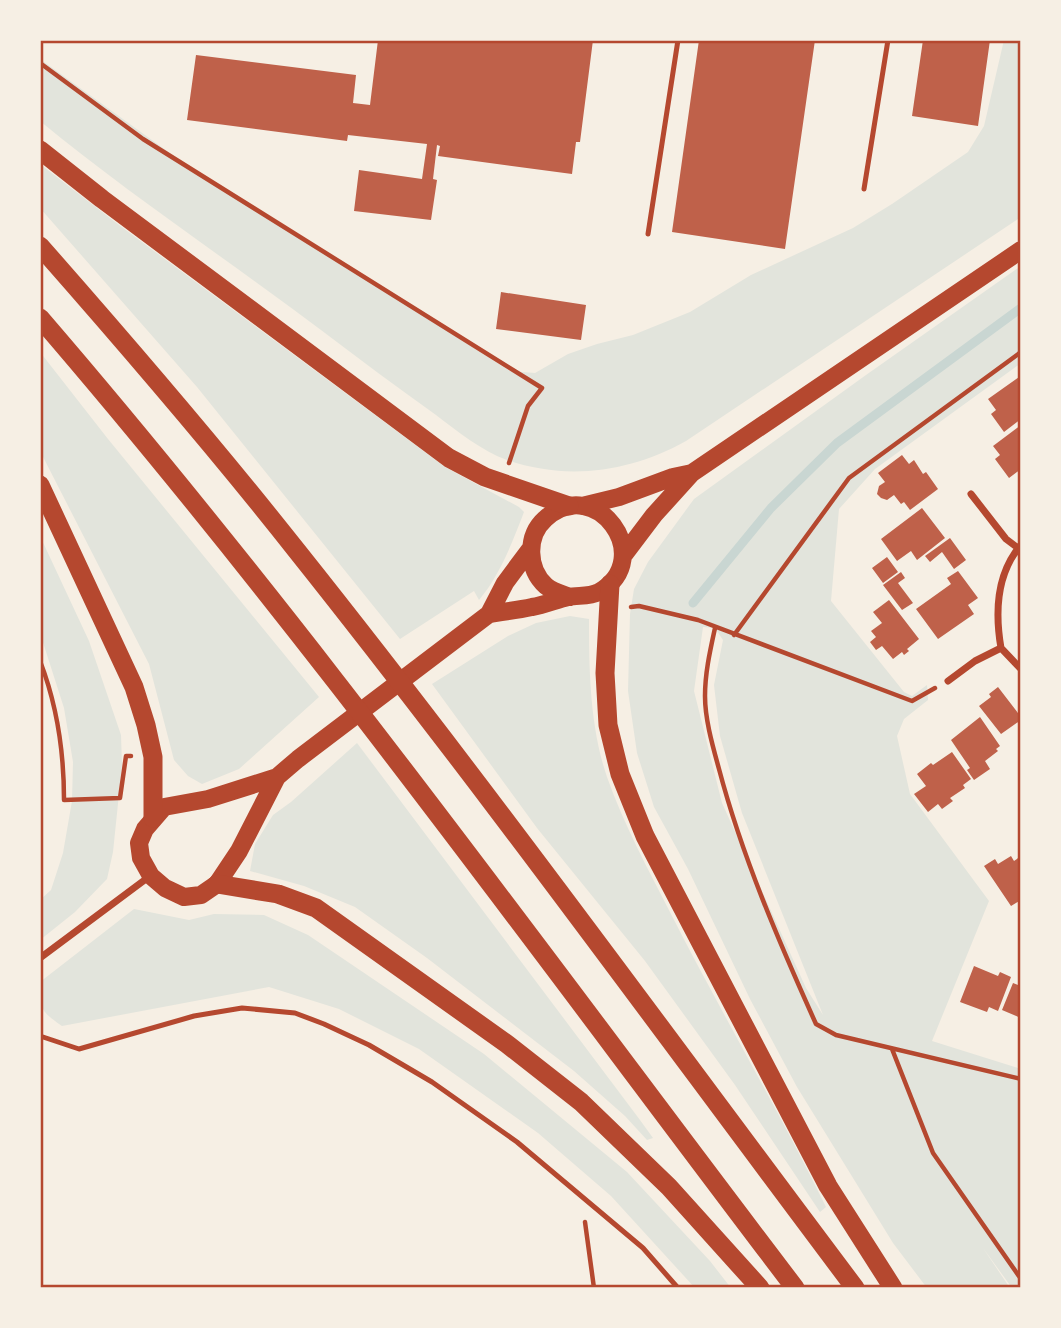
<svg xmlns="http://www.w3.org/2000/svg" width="1061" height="1328" font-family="'Open Sans',sans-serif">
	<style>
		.green { fill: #e2e4dc; fill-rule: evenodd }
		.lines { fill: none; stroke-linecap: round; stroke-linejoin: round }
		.stream { stroke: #c9d6d2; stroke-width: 9 }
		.building { fill: #bf614a }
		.path { stroke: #b5482f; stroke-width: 4.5 }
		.service { stroke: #b5482f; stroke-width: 5 }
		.minor { stroke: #b5482f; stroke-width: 7 }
		.primary { stroke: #b5482f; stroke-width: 18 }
		.trunk { stroke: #b5482f; stroke-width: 19 }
		.neatline { fill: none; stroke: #b5482f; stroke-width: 2.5 }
	</style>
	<rect width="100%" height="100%" fill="#f6efe4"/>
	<path class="green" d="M 1004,40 L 1021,40 L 1021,217 L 686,441 C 631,472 567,481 507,460 C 482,451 457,431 436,415 C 397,387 359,359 321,330 C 228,260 130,195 40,121 L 40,59 L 185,164 L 510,371 L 535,373 L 568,354 L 597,344 L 633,335 L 690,312 L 751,275 L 853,228 L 892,204 L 968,152 L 984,126 Z
		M 40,164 L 119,225 L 445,467 L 519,507 L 524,512 C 512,543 500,575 479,600 L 474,591 L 400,639 L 197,387 L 40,208 Z
		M 1021,266 L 1021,363 L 875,469 L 839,509 L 831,601 L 904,692 L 912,696 L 927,685 L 928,700 L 904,719 L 897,736 L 910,794 L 989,901 L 932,1041 L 1021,1069 L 1021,1288 L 1012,1288 L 983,1248 L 1010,1288 L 927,1288 L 893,1243 L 797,1087 L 750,999 L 688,869 L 654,807 L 637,753 L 628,691 L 630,614 L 634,589 L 648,562 L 694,499 L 866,375 ZM 703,627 L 715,628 L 723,640 L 714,685 L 720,736 L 742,813 L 823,1015 L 806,988 L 722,803 L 694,691 Z
		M 40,352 L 108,439 L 319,697 L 239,769 L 202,784 L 188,776 L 174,760 L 149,664 L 40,451 Z
		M 40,536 L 89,641 L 121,735 L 122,765 L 113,852 L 107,879 L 75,912 L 40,940 L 40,900 L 51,890 L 63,853 L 72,801 L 73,762 L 64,708 L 40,633 Z
		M 570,616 L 589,619 C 589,671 590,727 607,777 C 624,825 649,871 672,916 C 722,1014 778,1109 826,1207 L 820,1212 L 735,1085 L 645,961 L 537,828 L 432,684 L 508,636 L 536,623 Z
		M 357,743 L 640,1120 L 653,1138 L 647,1140 L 625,1116 L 574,1071 L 427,958 L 355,907 L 304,886 L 250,871 L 255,844 L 273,815 L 291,802 Z
		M 134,909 L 189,920 L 214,914 L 264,915 L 308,935 L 484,1054 L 627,1172 L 710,1261 L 731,1288 L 695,1288 L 611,1196 L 538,1133 L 419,1049 L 339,1009 L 269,987 L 62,1026 C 40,1011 40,1008 40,982 Z"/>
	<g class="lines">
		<path class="stream" d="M 693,603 L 771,508 L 837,443 L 1021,308"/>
	</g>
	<path class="building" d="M 378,40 L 593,40 L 580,142 L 576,142 L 572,174 L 438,156 L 440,146 L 437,145 L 433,179 L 437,180 L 431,220 L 354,211 L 359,170 L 422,179 L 427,144 L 348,135 L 347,141 L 187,120 L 196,55 L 356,75 L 353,103 L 370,105 Z
		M 699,40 L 815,40 L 785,249 L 672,232 Z
		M 923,40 L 990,40 L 978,126 L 912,116 Z
		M 501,292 L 586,305 L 581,340 L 496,329 Z
		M 1019,377 L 1021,419 L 1004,432 L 991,414 L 996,410 L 988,399 Z
		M 1021,425 L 1021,469 L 1009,478 L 995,459 L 1000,455 L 993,446 Z
		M 902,455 L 909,464 L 914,460 L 923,474 L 926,472 L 938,489 L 910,510 L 904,502 L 901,504 L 894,495 L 887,500 L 881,498 L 877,494 L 879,486 L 885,482 L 878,473 Z
		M 922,508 L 945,538 L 917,560 L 911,551 L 897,561 L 881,539 Z
		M 950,538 L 966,560 L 954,569 L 942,552 L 930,562 L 925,556 Z
		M 887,557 L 898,572 L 883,583 L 872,568 Z
		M 958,571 L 978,598 L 968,605 L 974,614 L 938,639 L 916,609 L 951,584 L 947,578 Z
		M 901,572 L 905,578 L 898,583 L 913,603 L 902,610 L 883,585 Z
		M 889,600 L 919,639 L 907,649 L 909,651 L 904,655 L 902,652 L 893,659 L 882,646 L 876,650 L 870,642 L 876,637 L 871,631 L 882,623 L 873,612 Z
		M 998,687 L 1021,717 L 1021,720 L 1001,734 L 979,706 L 991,697 L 989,694 Z
		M 980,717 L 1000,746 L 996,749 L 998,751 L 985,761 L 990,769 L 974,780 L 967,770 L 970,768 L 951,740 Z
		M 952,752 L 971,779 L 963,785 L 965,788 L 950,798 L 953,801 L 942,809 L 938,804 L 928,812 L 914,794 L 926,786 L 917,774 L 931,763 L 933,765 Z
		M 1011,856 L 1014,861 L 1021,856 L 1021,900 L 1011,906 L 984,866 L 995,859 L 998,864 Z
		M 974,966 L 998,976 L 1000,972 L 1011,977 L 998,1011 L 989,1007 L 987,1012 L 960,1002 Z
		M 1013,983 L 1021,986 L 1021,1018 L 1002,1010 Z"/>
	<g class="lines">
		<path class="path" d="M 40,63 L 143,139 L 542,388 L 528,406 L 509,463
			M 631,607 L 639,606 L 698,620 L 912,701 L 935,688
			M 715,628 C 710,651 705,673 705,696 C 705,720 713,747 719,769 C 742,856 779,942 816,1024 L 836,1035 L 1021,1079
			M 734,635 L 849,478 L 1021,352
			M 40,661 C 57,705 64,753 64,800 L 120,798 L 126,756 L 131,756
			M 892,1049 L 933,1153 L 1021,1279
			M 585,1222 L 594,1288"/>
		<path class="service" d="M 864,189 L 888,40
			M 648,234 L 678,40
			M 40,1036 L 79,1049 L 194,1016 L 242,1008 L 295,1013 L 324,1024 L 369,1045 L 432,1082 L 517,1142 L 643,1248 L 678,1288"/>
		<path class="minor" d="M 971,494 L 1006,539 L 1018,548
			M 1001,648 C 995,613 996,574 1021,545
			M 948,681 L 975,661 L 1001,648 L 1021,669
			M 40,958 L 150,876"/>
		<path class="primary" d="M 582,506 L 619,497 L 673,477 L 692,473
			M 623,556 L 654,515 L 692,473 L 1021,250
			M 489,614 C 503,612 518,610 532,607 C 544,605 556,600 568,597 C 579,595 589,597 599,592 C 658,558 595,472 545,519 C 526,536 527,569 546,586 C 553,592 562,594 570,597
			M 277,777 L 208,799 L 164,807 L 145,829 L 139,843 L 141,858 L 151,876 L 165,888 L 184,897 L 201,895 L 217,884 L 239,851 L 277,777 L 298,759 L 489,614 L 505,583 L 531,548"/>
		<path class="trunk" d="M 40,150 L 102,199 L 449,458 L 485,477 L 569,506
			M 40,246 C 128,346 215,447 297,551 C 489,792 670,1042 855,1288
			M 40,318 C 308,629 547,962 795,1288
			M 40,485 L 134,687 L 146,725 L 153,757 L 153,818
			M 610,584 L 605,673 L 608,725 L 620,774 L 645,836 L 828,1186 L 893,1288
			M 217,884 L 278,894 L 316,908 L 507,1044 L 581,1102 L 669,1187 L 760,1288"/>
	</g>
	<rect width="1061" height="1328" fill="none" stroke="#f6efe4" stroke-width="84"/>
	<rect x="42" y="42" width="977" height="1244" class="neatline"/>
</svg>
